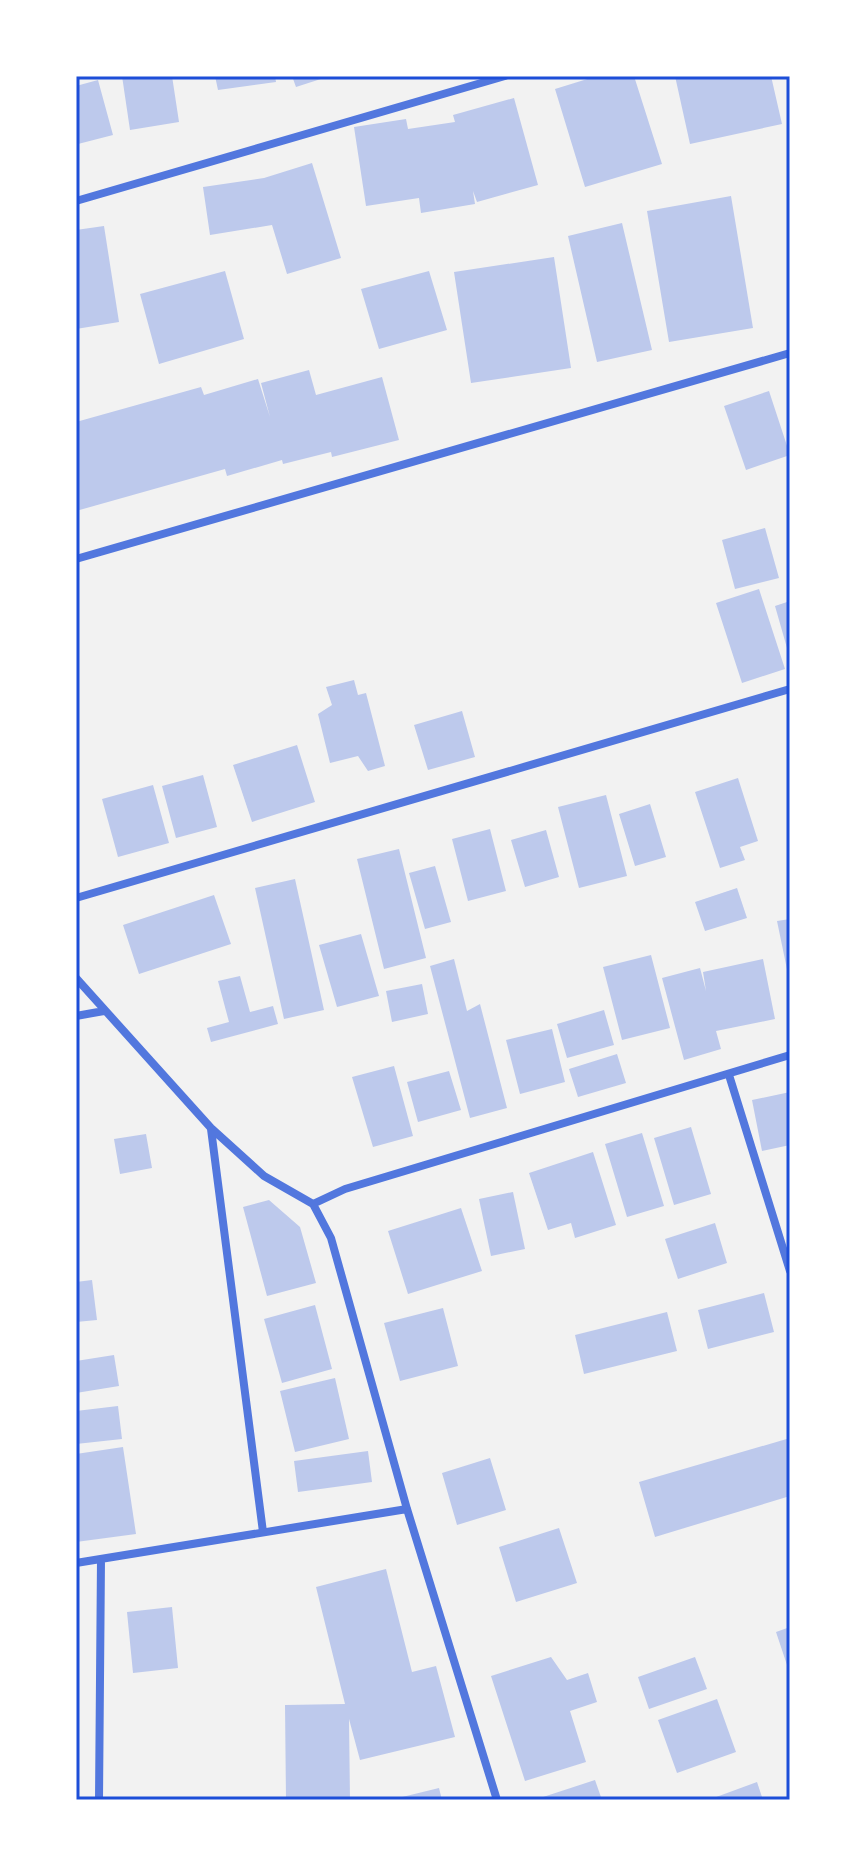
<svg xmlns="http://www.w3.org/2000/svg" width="866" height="1876" font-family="Manrope,sans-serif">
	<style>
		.building { fill: #bdc9ec }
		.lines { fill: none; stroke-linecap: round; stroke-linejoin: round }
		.minor { stroke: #5277de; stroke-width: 8 }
		.neatline { fill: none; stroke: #1d4ed8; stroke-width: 3 }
	</style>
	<rect width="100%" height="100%" fill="#f2f2f2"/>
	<path class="building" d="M 122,76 L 172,76 L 179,122 L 130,130 Z
		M 215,76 L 275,76 L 276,82 L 218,90 Z
		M 292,76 L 327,76 L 327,77 L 296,87 Z
		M 597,76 L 634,76 L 662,164 L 585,187 L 555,89 Z
		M 675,76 L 771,76 L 782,124 L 690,144 Z
		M 98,80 L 113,135 L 78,144 L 79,147 L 76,148 L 76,86 Z
		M 514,98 L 538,185 L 477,202 L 473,191 L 475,204 L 421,213 L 419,198 L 366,206 L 354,127 L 406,119 L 408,129 L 455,122 L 453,115 Z
		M 312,163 L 341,258 L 287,274 L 272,225 L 210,235 L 203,187 L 264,178 Z
		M 731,196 L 753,328 L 669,342 L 647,211 Z
		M 622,223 L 652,350 L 597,362 L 568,236 Z
		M 104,226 L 119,322 L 76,329 L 76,230 Z
		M 554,257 L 571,368 L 471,383 L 454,272 Z
		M 225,271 L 244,339 L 159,364 L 140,294 Z
		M 429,271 L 447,330 L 379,349 L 361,289 Z
		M 309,370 L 316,395 L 382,377 L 399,440 L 332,457 L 331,452 L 283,464 L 282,460 L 227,476 L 225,469 L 76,511 L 76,422 L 201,387 L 204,395 L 258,379 L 270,417 L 261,383 Z
		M 769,391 L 790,455 L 746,470 L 724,406 Z
		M 765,528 L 779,578 L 735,589 L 722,540 Z
		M 759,589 L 785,669 L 742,683 L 716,603 Z
		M 790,601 L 790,655 L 789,655 L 775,606 Z
		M 354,680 L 358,695 L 366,693 L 385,766 L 368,771 L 358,756 L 330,763 L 318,714 L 332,705 L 326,687 Z
		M 462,711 L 475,757 L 428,770 L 414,725 Z
		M 297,745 L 315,802 L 252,822 L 233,765 Z
		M 203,775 L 217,827 L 176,838 L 162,786 Z
		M 738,778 L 758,841 L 740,847 L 745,860 L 720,868 L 695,792 Z
		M 153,785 L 169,843 L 118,857 L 102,799 Z
		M 606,795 L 627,876 L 579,888 L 558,807 Z
		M 650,804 L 666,857 L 635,866 L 619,814 Z
		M 490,829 L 506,891 L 468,901 L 452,839 Z
		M 546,830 L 559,877 L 525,887 L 511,840 Z
		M 399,849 L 426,958 L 384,969 L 357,859 Z
		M 435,866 L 451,922 L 425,929 L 409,873 Z
		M 295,879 L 324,1010 L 284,1019 L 255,888 Z
		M 737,888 L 747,918 L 705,931 L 695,902 Z
		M 214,895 L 231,944 L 139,974 L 123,925 Z
		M 790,919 L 790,979 L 789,979 L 777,921 Z
		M 361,934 L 379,996 L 337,1007 L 319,945 Z
		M 651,955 L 670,1028 L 622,1040 L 603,967 Z
		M 454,959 L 467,1011 L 480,1004 L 507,1108 L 470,1118 L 430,966 Z
		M 763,959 L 775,1019 L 716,1031 L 721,1049 L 684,1060 L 662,978 L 700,968 L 706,991 L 703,972 Z
		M 240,976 L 250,1012 L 273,1006 L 278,1024 L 211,1042 L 207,1028 L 229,1022 L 218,981 Z
		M 422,984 L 428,1014 L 392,1022 L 386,991 Z
		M 604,1010 L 614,1045 L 567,1058 L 557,1024 Z
		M 552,1029 L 565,1082 L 520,1094 L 506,1040 Z
		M 617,1054 L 626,1083 L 578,1097 L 569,1069 Z
		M 394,1066 L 413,1136 L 373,1147 L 352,1077 Z
		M 449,1071 L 461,1110 L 418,1122 L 407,1082 Z
		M 790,1092 L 790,1145 L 762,1151 L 752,1100 Z
		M 691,1127 L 711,1194 L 674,1205 L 654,1138 Z
		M 642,1133 L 664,1206 L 627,1217 L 605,1144 Z
		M 146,1134 L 152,1168 L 120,1174 L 114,1139 Z
		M 593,1152 L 616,1225 L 575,1238 L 571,1223 L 548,1230 L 529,1173 Z
		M 513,1192 L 525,1249 L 491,1256 L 479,1199 Z
		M 269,1200 L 300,1227 L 316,1283 L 267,1296 L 243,1207 Z
		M 461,1208 L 482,1271 L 408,1294 L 388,1231 Z
		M 715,1223 L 727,1263 L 678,1279 L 665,1239 Z
		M 92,1280 L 97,1320 L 76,1322 L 76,1282 Z
		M 764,1293 L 774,1332 L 708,1349 L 698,1310 Z
		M 315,1305 L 332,1369 L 282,1383 L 264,1319 Z
		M 443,1308 L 458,1366 L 400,1381 L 384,1323 Z
		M 667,1312 L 677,1351 L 584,1374 L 575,1335 Z
		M 114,1355 L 119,1386 L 76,1393 L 76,1361 Z
		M 335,1378 L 349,1439 L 295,1452 L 280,1391 Z
		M 118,1406 L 122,1439 L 76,1444 L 76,1411 Z
		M 790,1438 L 790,1496 L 655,1537 L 639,1482 Z
		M 123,1447 L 136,1534 L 76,1542 L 76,1454 Z
		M 368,1451 L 372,1482 L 298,1492 L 294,1461 Z
		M 490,1458 L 506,1510 L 457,1525 L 442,1473 Z
		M 559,1528 L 577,1583 L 516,1602 L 499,1547 Z
		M 386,1569 L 412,1672 L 436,1666 L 455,1737 L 360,1760 L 349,1719 L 350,1800 L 286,1800 L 285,1705 L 345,1704 L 316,1587 Z
		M 172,1607 L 178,1668 L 133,1673 L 127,1612 Z
		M 790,1627 L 790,1671 L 789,1671 L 776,1632 Z
		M 551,1657 L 567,1680 L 588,1673 L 597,1702 L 570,1711 L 586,1762 L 525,1781 L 491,1676 Z
		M 695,1657 L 707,1689 L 649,1709 L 638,1677 Z
		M 717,1699 L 736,1752 L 677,1773 L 658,1720 Z
		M 595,1780 L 602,1800 L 537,1800 L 537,1799 Z
		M 757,1782 L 763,1800 L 708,1800 Z
		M 439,1788 L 442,1800 L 395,1800 L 394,1799 Z"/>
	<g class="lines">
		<path class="minor" d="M 76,201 L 505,76
			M 76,559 L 790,353
			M 76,898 L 790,689
			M 76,978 L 211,1128 L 264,1176 L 313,1204 L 331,1238 L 407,1509 L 497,1800
			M 76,1016 L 104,1011
			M 729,1075 L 790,1271
			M 211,1129 L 263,1532
			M 313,1204 L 345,1189 L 790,1055
			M 76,1563 L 407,1509
			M 99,1800 L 101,1559"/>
	</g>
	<rect width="866" height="1876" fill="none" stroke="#ffffff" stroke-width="156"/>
	<rect x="78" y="78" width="710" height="1720" class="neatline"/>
</svg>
